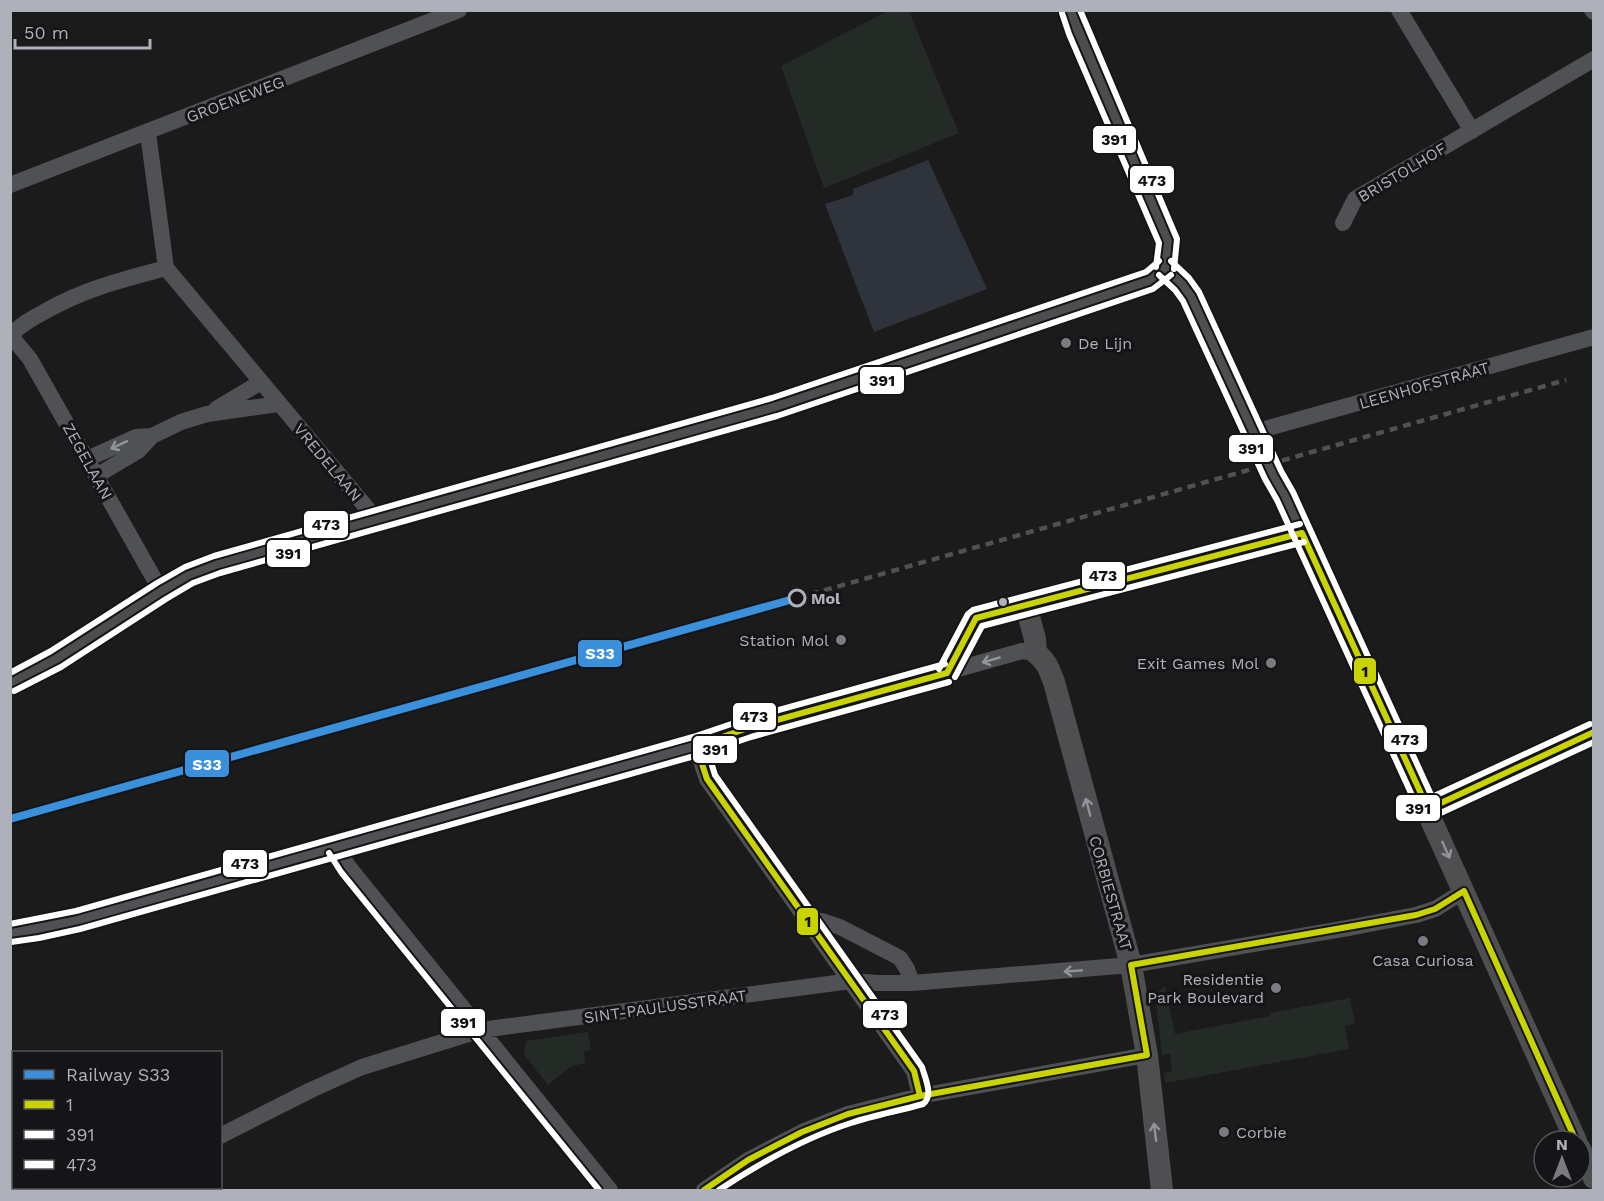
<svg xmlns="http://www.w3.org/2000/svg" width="1604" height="1201" font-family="'Work Sans',sans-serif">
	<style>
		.green { fill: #242a25 }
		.water { fill: #2f343c }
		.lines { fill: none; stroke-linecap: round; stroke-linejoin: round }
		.street { stroke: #505154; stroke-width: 16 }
		.secondary { stroke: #4f4f51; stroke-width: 22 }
		.primary { stroke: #4d4d50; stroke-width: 26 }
		.rail { stroke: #505154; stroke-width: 4.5; stroke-dasharray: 8 6; stroke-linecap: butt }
		.bus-1-casing { stroke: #151517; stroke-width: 10 }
		.bus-2-casing { stroke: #151517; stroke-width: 10 }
		.bus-3-casing { stroke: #151517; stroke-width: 10 }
		.bus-1 { stroke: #c8d300; stroke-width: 6 }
		.bus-2 { stroke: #fff; stroke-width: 6 }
		.bus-3 { stroke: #fff; stroke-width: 6 }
		.rail-1-casing { stroke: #151517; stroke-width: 12 }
		.rail-1 { stroke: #3a90db; stroke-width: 8 }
		.oneway { stroke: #92949b }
		.oneway2 { stroke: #92939a }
		.poi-dot { fill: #7b7c82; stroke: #151517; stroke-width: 2 }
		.stop-dot { fill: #151517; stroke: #aeb0ba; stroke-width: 3 }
		.bus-dot { fill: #aeb0ba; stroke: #151517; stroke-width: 2 }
		.labels { text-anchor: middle; stroke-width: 6; stroke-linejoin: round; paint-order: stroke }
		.street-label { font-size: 16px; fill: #aeb0ba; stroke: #151517 }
		.poi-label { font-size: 16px; fill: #aeb0ba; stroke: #151517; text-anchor: end }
		.stop-label { font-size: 16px; font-weight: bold; fill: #aeb0ba; stroke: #151517; text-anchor: start }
		.line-badge { stroke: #151517; stroke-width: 2 }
		.badge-label { font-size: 16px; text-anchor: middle; font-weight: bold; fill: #fff }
		.pale-badge-label { font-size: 16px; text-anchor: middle; font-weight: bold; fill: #111 }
	</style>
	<rect width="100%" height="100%" fill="#1b1b1b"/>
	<path class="green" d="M 888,11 L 909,11 L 959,133 L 824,188 L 781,66 Z
		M 1165,986 L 1175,1034 L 1270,1016 L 1270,1013 L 1350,998 L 1355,1024 L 1345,1026 L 1349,1049 L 1165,1083 L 1164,1073 L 1172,1071 L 1170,1054 L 1162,1055 L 1155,995 Z
		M 588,1032 L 591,1050 L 584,1052 L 585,1063 L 570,1067 L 548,1085 L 524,1054 L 526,1041 Z"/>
	<path class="water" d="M 928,160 L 987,289 L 874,332 L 825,204 L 853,195 L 853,189 Z"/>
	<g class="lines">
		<path class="street" d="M 1399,10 L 1472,131
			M 1592,10 L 1594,12
			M 148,133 L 166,268 L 377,520
			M 10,185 L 459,10
			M 1343,223 L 1355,199 L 1594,59
			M 10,335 L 30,359 L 161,591
			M 10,336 C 20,325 31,319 44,312 C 84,289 121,280 166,268
			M 216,409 L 261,382
			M 1254,432 L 1594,337
			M 87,459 L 136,437 L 152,436
			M 96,476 L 138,451 L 152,436 L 181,422 L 207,414 L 279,404
			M 947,673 L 976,618 L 1026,606
			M 696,746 L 707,779 L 914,1071 L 920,1096
			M 1428,809 L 1594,732
			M 337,848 L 348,866 L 610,1190
			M 808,923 L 822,921 L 840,927 L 900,958 L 907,969 L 912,983
			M 10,933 L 37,929 L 78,920 L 696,746 L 748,728 L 1022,651 L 1036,653
			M 220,1136 L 311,1090 L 362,1067 L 481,1030 L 851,981 L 878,983 L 912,983 L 1131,965 L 1348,928 L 1416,915 L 1435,909 L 1464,891
			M 10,1177 L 14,1179
			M 25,1188 L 29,1190
			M 136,1190 L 140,1188
			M 704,1190 L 748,1160 L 802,1132 L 848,1114 L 920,1096 L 1147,1055"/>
		<path class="secondary" d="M 1165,268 L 1182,284 L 1191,296 L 1273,475 L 1285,496 L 1576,1141
			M 1580,1149 L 1594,1178
			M 1162,1190 L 1147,1055 L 1131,965 L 1054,682 C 1049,669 1047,662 1036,653 L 1035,639 L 1026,606 L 1302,533"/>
		<path class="primary" d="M 10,683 L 56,659 L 161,591 L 189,575 L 217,564 L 775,407 L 1150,280 L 1165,268 L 1168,242 L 1077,30 L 1070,10"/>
		<path class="rail" d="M 797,598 L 1566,380"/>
		<defs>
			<path id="bus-1" d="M 1302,533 L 1428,809
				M 947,673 L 976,618 L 1302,533
				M 696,746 L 707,779 L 914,1071 L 920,1096
				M 696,746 L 748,728 L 947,673
				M 1428,809 L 1594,732
				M 704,1190 L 748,1160 L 802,1132 L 848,1114 L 920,1096 L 1147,1055 L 1131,965 L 1416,915 L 1435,909 L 1464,891 L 1576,1141"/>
			<path id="bus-2" d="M 1062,13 L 1069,34 L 1159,243 L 1156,267
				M 1159,275 L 1175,290 L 1183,301 L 1265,479 L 1277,500 L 1421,815 L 1427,818 L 1432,817 L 1594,742
				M 955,677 L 982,626 L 1304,542
				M 14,691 L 61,667 L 166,599 L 193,583 L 220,573 L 777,416 L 1153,289 L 1171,275
				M 329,853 L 341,872 L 599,1190
				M 11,942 L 39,938 L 80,929 L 698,755 L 751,737 L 949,682"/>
			<path id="bus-3" d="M 1080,10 L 1177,239 L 1174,269
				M 1171,261 L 1189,278 L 1199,292 L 1281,471 L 1293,492 L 1432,797 L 1590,724
				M 939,669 L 968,614 L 973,610 L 1300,524
				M 10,673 L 51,651 L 157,583 L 185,567 L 214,556 L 772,398 L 1146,272 L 1159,261
				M 705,743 L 715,775 L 922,1067 C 925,1078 934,1096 923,1104 C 899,1111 874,1115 851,1123 C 804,1138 760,1163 719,1190
				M 10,924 L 76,911 L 693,737 L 746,719 L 945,664"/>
		</defs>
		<use href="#bus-1" class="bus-1-casing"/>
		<use href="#bus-2" class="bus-2-casing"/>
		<use href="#bus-3" class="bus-3-casing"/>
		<use href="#bus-1" class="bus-1"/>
		<use href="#bus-2" class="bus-2"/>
		<use href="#bus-3" class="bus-3"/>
		<defs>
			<path id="rail-1" d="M 10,819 L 797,598"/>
		</defs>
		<use href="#rail-1" class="rail-1-casing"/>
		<use href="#rail-1" class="rail-1"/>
	</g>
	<defs><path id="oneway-shaft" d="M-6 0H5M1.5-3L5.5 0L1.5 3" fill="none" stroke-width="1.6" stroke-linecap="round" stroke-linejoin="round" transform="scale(1.5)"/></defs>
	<g class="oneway">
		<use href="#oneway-shaft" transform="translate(119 445) rotate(155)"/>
		<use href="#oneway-shaft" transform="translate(991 660) rotate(164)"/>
		<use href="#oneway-shaft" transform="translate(1073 971) rotate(176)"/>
	</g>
	<g class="oneway2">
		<use href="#oneway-shaft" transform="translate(1088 807) rotate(-105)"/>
		<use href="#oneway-shaft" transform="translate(1446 850) rotate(66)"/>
		<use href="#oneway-shaft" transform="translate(1155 1132) rotate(-97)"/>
	</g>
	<g class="poi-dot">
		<circle cx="1066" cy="343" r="6"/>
		<circle cx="841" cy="640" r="6"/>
		<circle cx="1271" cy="663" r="6"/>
		<circle cx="1423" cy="941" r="6"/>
		<circle cx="1276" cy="988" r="6"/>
		<circle cx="1224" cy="1132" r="6"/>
	</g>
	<circle class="stop-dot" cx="797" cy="598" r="8"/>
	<circle class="bus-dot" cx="1003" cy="602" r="5"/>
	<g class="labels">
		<g class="street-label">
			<text transform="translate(235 99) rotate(-21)" y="6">GROENEWEG</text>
			<text transform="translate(1402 172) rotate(-31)" y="6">BRISTOLHOF</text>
			<text transform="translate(1424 385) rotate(-16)" y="6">LEENHOFSTRAAT</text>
			<text transform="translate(88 461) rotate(61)" y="6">ZEGELAAN</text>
			<text transform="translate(328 462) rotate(50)" y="6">VREDELAAN</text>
			<text transform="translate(1111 893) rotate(74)" y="6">CORBIESTRAAT</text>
			<text transform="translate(665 1006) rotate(-8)" y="6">SINT-PAULUSSTRAAT</text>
		</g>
		<g class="poi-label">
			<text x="1078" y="349" text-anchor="start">De Lijn</text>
			<text x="829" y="646">Station Mol</text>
			<text x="1259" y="669">Exit Games Mol</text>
			<text x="1423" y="966" text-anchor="middle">Casa Curiosa</text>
			<text x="1264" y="985">Residentie<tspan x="1264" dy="18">Park Boulevard</tspan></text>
			<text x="1236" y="1138" text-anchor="start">Corbie</text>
		</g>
		<g class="stop-label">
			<text x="811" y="604">Mol</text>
		</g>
	</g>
	<g class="line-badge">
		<rect x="1092" y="125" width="45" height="29" rx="6" fill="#fff"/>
		<rect x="1129" y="165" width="46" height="29" rx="6" fill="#fff"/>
		<rect x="859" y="366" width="46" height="29" rx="6" fill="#fff"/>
		<rect x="1228" y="434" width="46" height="29" rx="6" fill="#fff"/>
		<rect x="303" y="510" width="46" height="29" rx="6" fill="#fff"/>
		<rect x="266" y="539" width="45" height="29" rx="6" fill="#fff"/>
		<rect x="1081" y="561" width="45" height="29" rx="6" fill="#fff"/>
		<rect x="577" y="639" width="46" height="29" rx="6" fill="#3a90db"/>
		<rect x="1353" y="657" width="24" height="28" rx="6" fill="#c8d300"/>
		<rect x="732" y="702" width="45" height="29" rx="6" fill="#fff"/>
		<rect x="1383" y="724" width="45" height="29" rx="6" fill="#fff"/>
		<rect x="692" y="735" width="46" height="29" rx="6" fill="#fff"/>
		<rect x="184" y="749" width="46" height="29" rx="6" fill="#3a90db"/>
		<rect x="1395" y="794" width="46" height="28" rx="6" fill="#fff"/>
		<rect x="222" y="849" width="46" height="29" rx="6" fill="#fff"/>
		<rect x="796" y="907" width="23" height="29" rx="6" fill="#c8d300"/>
		<rect x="862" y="1000" width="46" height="29" rx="6" fill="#fff"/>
		<rect x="440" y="1008" width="46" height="29" rx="6" fill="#fff"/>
	</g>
	<g class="badge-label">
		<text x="600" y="659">S33</text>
		<text x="207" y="770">S33</text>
	</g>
	<g class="pale-badge-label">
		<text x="1114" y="145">391</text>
		<text x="1152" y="186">473</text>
		<text x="882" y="386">391</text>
		<text x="1251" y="454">391</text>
		<text x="326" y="530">473</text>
		<text x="288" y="559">391</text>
		<text x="1103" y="581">473</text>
		<text x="1365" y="677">1</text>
		<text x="754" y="722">473</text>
		<text x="1405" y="745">473</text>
		<text x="715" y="755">391</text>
		<text x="1418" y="814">391</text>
		<text x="245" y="869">473</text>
		<text x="808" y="927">1</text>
		<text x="885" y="1020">473</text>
		<text x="463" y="1028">391</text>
	</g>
	<rect width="1604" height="1201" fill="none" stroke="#aeb0ba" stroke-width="24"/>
	<rect x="12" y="1051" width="210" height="138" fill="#151517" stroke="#525358" stroke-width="1.5"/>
	<rect x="24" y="1070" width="30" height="9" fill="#3a90db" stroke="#525358" stroke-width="1.5"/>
	<text x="66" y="1081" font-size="18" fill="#aeb0ba">Railway S33</text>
	<rect x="24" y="1100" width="30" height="9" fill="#c8d300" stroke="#525358" stroke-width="1.5"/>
	<text x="66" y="1111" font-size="18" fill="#aeb0ba">1</text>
	<rect x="24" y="1130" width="30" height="9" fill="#ffffff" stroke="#525358" stroke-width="1.5"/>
	<text x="66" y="1141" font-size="18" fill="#aeb0ba">391</text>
	<rect x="24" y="1160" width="30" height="9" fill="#ffffff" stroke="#525358" stroke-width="1.5"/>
	<text x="66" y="1171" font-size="18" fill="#aeb0ba">473</text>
	<g transform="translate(1562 1159)"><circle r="28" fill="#151517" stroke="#525358" stroke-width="1.5"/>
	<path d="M0-4.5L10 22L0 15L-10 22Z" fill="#7b7c82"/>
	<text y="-9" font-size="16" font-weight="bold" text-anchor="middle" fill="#aeb0ba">N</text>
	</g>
	<path d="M15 39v9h135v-9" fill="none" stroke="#aeb0ba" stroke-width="3"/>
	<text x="24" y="39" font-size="18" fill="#aeb0ba" stroke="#151517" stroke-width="4.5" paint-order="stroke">50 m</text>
</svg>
